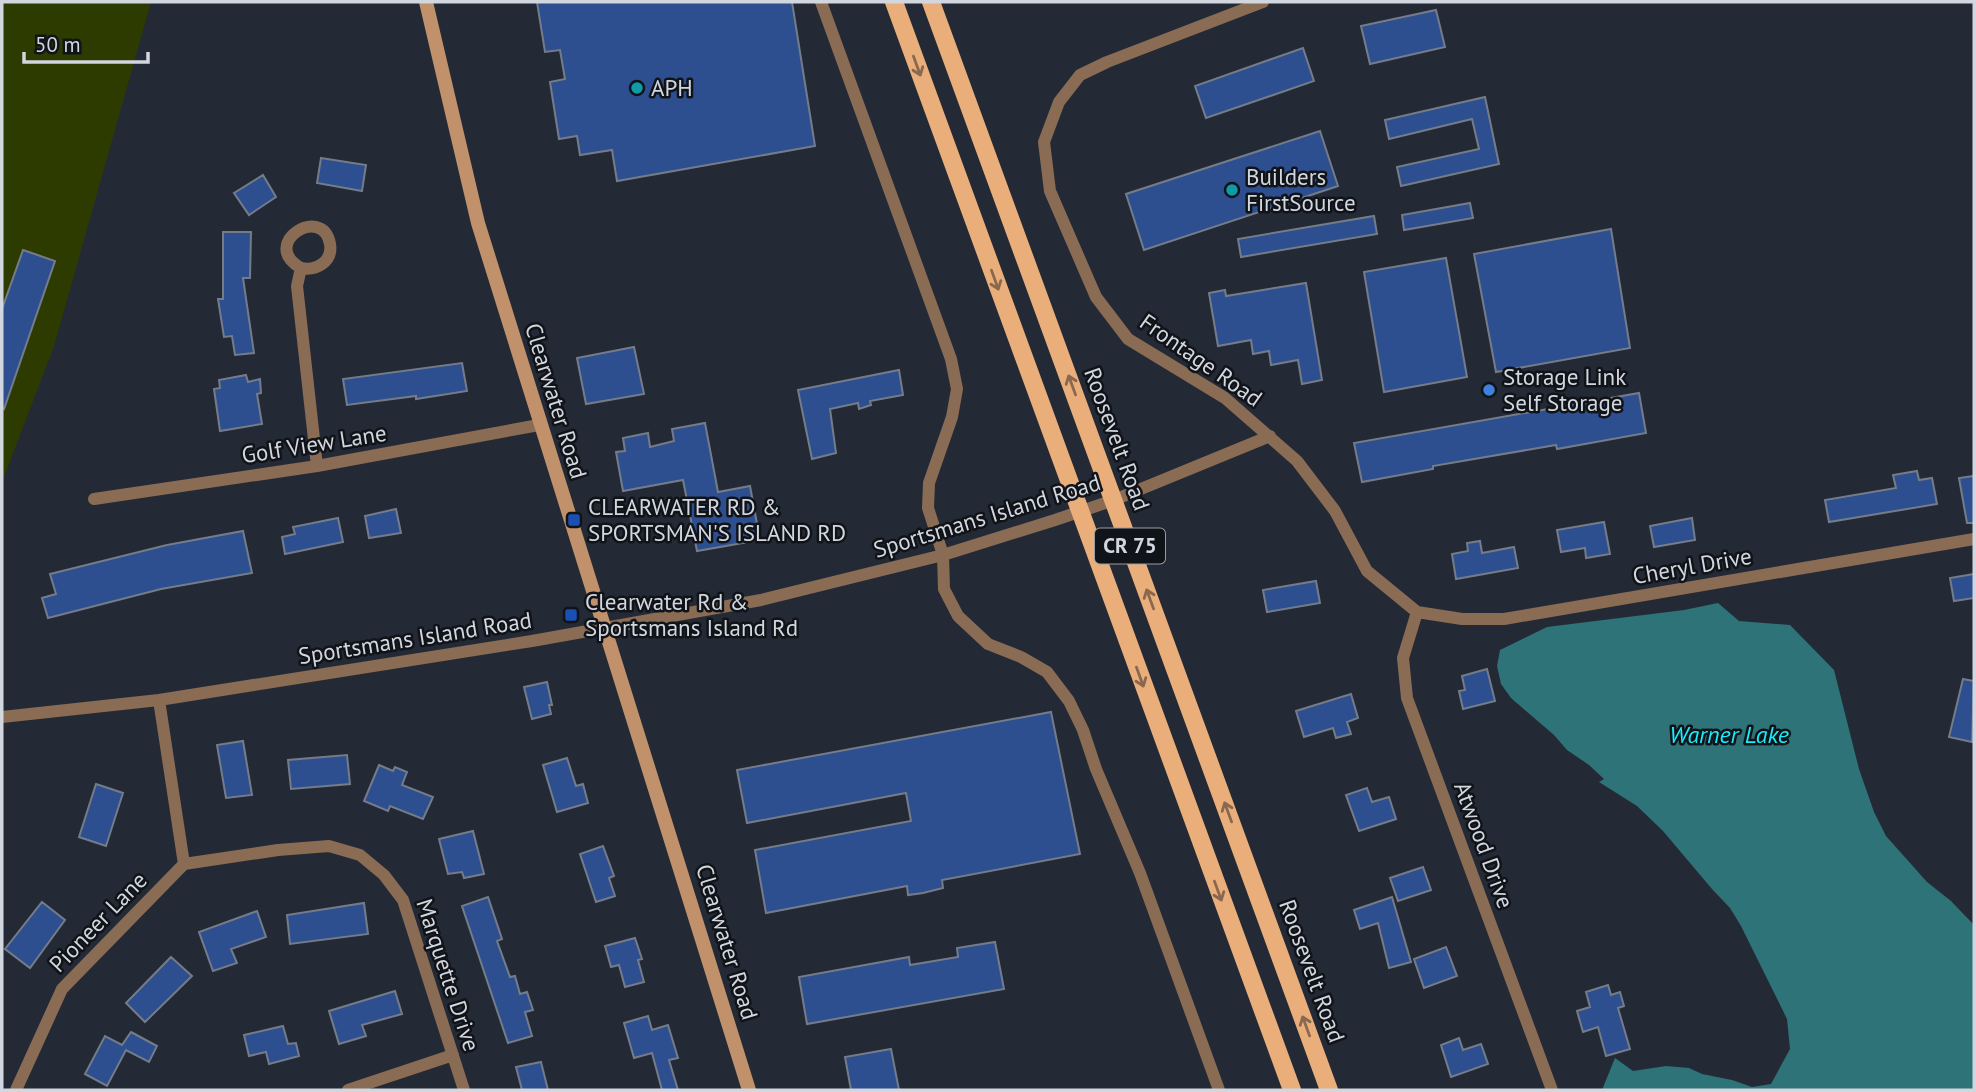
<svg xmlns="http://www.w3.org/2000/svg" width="1976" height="1092" font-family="'PT Sans',sans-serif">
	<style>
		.green { fill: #2e3b00 }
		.water { fill: #2e7378 }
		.building { fill: #2d4e8f; stroke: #747c89; stroke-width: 2 }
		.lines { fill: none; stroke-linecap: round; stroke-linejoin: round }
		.street { stroke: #8a6c54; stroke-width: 12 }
		.secondary { stroke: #c0916b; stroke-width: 14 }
		.primary { stroke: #eaae7b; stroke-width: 18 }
		.oneway { stroke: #88684e }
		.culture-dot { fill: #0f9aa8; stroke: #101318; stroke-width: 2.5 }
		.shop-dot { fill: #3f7fe0; stroke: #101318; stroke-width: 2.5 }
		.transit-dot { fill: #1a4fb4; stroke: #101318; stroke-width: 2.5 }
		.labels { text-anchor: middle; stroke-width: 5; stroke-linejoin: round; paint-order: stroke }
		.shield { fill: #101318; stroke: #989ca3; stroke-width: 2 }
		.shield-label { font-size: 21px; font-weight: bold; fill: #d2d6de }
		.poi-label { font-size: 23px; fill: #d2d6de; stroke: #101318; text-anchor: start }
		.street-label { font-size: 23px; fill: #d2d6de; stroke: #101318 }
		.water-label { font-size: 24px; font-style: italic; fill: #19ecfa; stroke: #101318 }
	</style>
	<rect width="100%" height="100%" fill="#242a35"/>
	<path class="green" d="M 2,2 L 151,2 L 54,346 L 2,482 Z"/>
	<path class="water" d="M 1718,603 L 1739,621 L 1790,625 L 1834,670 L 1859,769 L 1874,812 L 1886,836 L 1927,882 L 1951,901 L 1974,925 L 1974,1090 L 1602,1090 L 1615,1058 L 1633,1071 L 1666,1066 L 1689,1068 L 1702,1074 L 1732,1080 L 1752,1087 L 1771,1084 L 1790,1049 L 1787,1019 L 1741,926 L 1730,908 L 1712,889 L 1663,831 L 1637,806 L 1599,782 L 1604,779 L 1589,765 L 1567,750 L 1554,735 L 1511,698 L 1501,684 L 1497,666 L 1500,650 L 1547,627 L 1684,610 Z"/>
	<path class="building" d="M 537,2 L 792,2 L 815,146 L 617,181 L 612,150 L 580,155 L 577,136 L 559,139 L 550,82 L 565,79 L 560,50 L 545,52 Z
		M 1436,10 L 1445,47 L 1370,64 L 1361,26 Z
		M 1303,48 L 1314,81 L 1206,118 L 1195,86 Z
		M 1485,97 L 1499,164 L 1401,186 L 1397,167 L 1479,149 L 1472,119 L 1389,139 L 1385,120 Z
		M 1320,131 L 1338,186 L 1144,250 L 1126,194 Z
		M 321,158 L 366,165 L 362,191 L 317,183 Z
		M 263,175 L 276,197 L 249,215 L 234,193 Z
		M 1470,203 L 1473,218 L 1404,230 L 1402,215 Z
		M 1374,216 L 1377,234 L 1241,257 L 1238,239 Z
		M 1611,229 L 1630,348 L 1496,372 L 1474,254 Z
		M 223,232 L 251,232 L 250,278 L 243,278 L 254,353 L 235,355 L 232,336 L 224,337 L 218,299 L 223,299 Z
		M 23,250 L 55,261 L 4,409 L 2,408 L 2,309 Z
		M 1446,258 L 1467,377 L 1384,392 L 1364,272 Z
		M 1306,283 L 1322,380 L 1302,384 L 1298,360 L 1271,365 L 1269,351 L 1253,354 L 1251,340 L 1218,346 L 1209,293 L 1225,290 L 1226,296 Z
		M 634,347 L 644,394 L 586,404 L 577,358 Z
		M 462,363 L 467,391 L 416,399 L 416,396 L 347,405 L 343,379 Z
		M 899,370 L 903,395 L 870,401 L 871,405 L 859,409 L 858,403 L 830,409 L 836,453 L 812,459 L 798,390 Z
		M 246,375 L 248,382 L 260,379 L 261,393 L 257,394 L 262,424 L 220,431 L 214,389 L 220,388 L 219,380 Z
		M 1639,393 L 1646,433 L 1557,449 L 1556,445 L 1433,466 L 1433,469 L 1362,482 L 1354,443 Z
		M 705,423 L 718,492 L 750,486 L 760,540 L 697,551 L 683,480 L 623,491 L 616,452 L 625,451 L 623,438 L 648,433 L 650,447 L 674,441 L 672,429 Z
		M 1917,471 L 1919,480 L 1932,478 L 1937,504 L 1829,522 L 1825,500 L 1896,488 L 1893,475 Z
		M 1974,476 L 1974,523 L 1967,523 L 1959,478 Z
		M 396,509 L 401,533 L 369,538 L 365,516 Z
		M 338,518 L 343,542 L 285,554 L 282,537 L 295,534 L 293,527 Z
		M 1692,518 L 1695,540 L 1654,547 L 1650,526 Z
		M 1604,522 L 1610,554 L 1586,558 L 1585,548 L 1561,552 L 1557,530 Z
		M 243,531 L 252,573 L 161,589 L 48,618 L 42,598 L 56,594 L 50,574 L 167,545 Z
		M 1480,541 L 1482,553 L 1514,547 L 1518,568 L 1456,579 L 1452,554 L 1468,551 L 1467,543 Z
		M 1974,574 L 1974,598 L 1954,601 L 1950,578 Z
		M 1316,581 L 1320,603 L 1267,612 L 1263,590 Z
		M 1487,669 L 1495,701 L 1463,709 L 1459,691 L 1465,690 L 1462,676 Z
		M 1963,679 L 1974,681 L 1972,742 L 1949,737 Z
		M 547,682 L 552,705 L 549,705 L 551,714 L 532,719 L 524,687 Z
		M 1351,694 L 1358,718 L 1347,722 L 1351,734 L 1336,738 L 1333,728 L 1304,737 L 1296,711 Z
		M 1051,712 L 1080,854 L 942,880 L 943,888 L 923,893 L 908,895 L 907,886 L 766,913 L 755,850 L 911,821 L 906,793 L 747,823 L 737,770 Z
		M 243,741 L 252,795 L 226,798 L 217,745 Z
		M 347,755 L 350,784 L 291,789 L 288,760 Z
		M 567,758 L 576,786 L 583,784 L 588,803 L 557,812 L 543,765 Z
		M 379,765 L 393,771 L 395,767 L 407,772 L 402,785 L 433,797 L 423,819 L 390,806 L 388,811 L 364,801 Z
		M 96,784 L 123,793 L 106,846 L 79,837 Z
		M 1367,788 L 1372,802 L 1389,797 L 1396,819 L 1359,831 L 1346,795 Z
		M 473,831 L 484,874 L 464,878 L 462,872 L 448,874 L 439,839 Z
		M 603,846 L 614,876 L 609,878 L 615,896 L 596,902 L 580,854 Z
		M 1423,867 L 1431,890 L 1398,901 L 1390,878 Z
		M 488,897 L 502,939 L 497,941 L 510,977 L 515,976 L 520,994 L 527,992 L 533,1010 L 525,1012 L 532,1036 L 508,1043 L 462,906 Z
		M 1392,897 L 1411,962 L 1389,968 L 1378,923 L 1360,929 L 1354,910 Z
		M 42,902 L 65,920 L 30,968 L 5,949 Z
		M 364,903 L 368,934 L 290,944 L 287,915 Z
		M 257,911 L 266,937 L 231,949 L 237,963 L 213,971 L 199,932 Z
		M 635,938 L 642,959 L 638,960 L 644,982 L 625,987 L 619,965 L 611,967 L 605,946 Z
		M 995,942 L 1004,989 L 807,1024 L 799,977 L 909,957 L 910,965 L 958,957 L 957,948 Z
		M 1446,947 L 1457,976 L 1424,988 L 1414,959 Z
		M 171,957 L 192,976 L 145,1022 L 126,1003 Z
		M 1608,985 L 1611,995 L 1620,992 L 1624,1006 L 1618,1008 L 1630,1049 L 1606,1056 L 1598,1027 L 1583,1032 L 1577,1011 L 1590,1007 L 1586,992 Z
		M 395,991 L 402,1014 L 362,1025 L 366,1036 L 339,1044 L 329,1011 Z
		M 648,1016 L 652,1030 L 668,1025 L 678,1058 L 669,1060 L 678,1090 L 662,1090 L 652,1053 L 634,1058 L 624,1023 Z
		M 283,1026 L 288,1044 L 296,1043 L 299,1056 L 269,1064 L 266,1052 L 249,1056 L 244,1035 Z
		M 131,1032 L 157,1046 L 149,1062 L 126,1050 L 107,1086 L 85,1074 L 105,1036 L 122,1045 Z
		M 1459,1038 L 1463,1050 L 1481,1044 L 1488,1064 L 1451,1077 L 1441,1045 Z
		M 891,1049 L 899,1090 L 851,1090 L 845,1057 Z
		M 541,1062 L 548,1090 L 522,1090 L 516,1067 Z"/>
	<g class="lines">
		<path class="street" d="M 821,2 L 951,359 L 957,389 L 952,417 L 929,483 L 928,508 L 943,555 L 944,589 L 958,616 L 988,644 L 1021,657 L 1047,672 L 1069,701 L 1083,730 L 1096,769 L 1140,873 L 1219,1090
			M 1263,2 L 1107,62 L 1080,75 L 1059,102 L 1044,142 L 1050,191 L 1096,297 L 1128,339 L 1225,398 L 1297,461 L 1335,511 L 1367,571 L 1417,612 L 1462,619 L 1504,619 L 1974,539
			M 301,268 C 316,271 333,262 330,244 C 323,203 258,244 301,268 L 297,286 L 317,466
			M 94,499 L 317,466 L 539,425
			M 1417,612 L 1403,658 L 1407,698 L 1552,1090
			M 159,700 L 184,864
			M 2,717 L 159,700 L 532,641 L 761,600 L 943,555 L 1055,520 L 1114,500 L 1270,436
			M 184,864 L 278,850 L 329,846 L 360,855 L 384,875 L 403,900 L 464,1090
			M 16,1090 L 62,989 L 184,864
			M 348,1090 L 453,1055"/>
		<path class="secondary" d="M 426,2 L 478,223 L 749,1090"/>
		<path class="primary" d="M 894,2 L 1292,1090
			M 931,2 L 1329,1090"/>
	</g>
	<defs><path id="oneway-shaft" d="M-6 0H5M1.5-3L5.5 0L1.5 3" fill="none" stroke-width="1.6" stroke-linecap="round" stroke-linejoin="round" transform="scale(1.75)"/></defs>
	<g class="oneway">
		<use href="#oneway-shaft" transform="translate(917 66) rotate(70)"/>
		<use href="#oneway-shaft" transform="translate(995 280) rotate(70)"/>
		<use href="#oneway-shaft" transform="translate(1072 385) rotate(-110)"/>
		<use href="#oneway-shaft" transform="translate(1150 599) rotate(-110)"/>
		<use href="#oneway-shaft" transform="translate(1140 677) rotate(70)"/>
		<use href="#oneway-shaft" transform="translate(1228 812) rotate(-110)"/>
		<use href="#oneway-shaft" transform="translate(1218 891) rotate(70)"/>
		<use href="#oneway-shaft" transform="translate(1306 1026) rotate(-110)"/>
	</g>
	<g class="culture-dot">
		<circle cx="637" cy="88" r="7"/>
		<circle cx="1232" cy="190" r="7"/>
	</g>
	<circle class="shop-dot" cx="1489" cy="390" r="7"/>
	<g class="transit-dot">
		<rect x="567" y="513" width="14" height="14" rx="3.5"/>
		<rect x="564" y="608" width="14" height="14" rx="3.5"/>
	</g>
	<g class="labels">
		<rect class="shield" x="1095" y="528.5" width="70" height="35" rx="5"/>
		<g class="shield-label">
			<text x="1130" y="553">CR 75</text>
		</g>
		<g class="poi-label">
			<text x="651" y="96">APH</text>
			<text x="1246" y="185">Builders<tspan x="1246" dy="26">FirstSource</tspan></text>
			<text x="1503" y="385">Storage Link<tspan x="1503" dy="26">Self Storage</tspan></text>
			<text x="588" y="515">CLEARWATER RD &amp;<tspan x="588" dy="26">SPORTSMAN'S ISLAND RD</tspan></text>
			<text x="585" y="610">Clearwater Rd &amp;<tspan x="585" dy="26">Sportsmans Island Rd</tspan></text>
		</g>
		<g class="street-label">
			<text transform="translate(1201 360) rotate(35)" y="8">Frontage Road</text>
			<text transform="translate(556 401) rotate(73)" y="8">Clearwater Road</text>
			<text transform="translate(1117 439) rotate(70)" y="8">Roosevelt Road</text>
			<text transform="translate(314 444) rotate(-9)" y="8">Golf View Lane</text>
			<text transform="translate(987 516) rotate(-17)" y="8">Sportsmans Island Road</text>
			<text transform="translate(1692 566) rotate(-10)" y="8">Cheryl Drive</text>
			<text transform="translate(415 638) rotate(-9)" y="8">Sportsmans Island Road</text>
			<text transform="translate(1484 845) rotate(70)" y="8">Atwood Drive</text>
			<text transform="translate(98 922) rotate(-46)" y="8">Pioneer Lane</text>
			<text transform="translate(727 942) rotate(73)" y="8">Clearwater Road</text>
			<text transform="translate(1312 971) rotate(70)" y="8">Roosevelt Road</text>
			<text transform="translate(448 975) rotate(72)" y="8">Marquette Drive</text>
		</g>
		<g class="water-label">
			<text x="1729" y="743">Warner Lake</text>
		</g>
	</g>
	<rect width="1976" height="1092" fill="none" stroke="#d2d6de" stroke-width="7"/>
	<path d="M24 52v10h124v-10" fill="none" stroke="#d2d6de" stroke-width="3.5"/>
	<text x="35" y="52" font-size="21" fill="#d2d6de" stroke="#101318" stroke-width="5" paint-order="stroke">50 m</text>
</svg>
